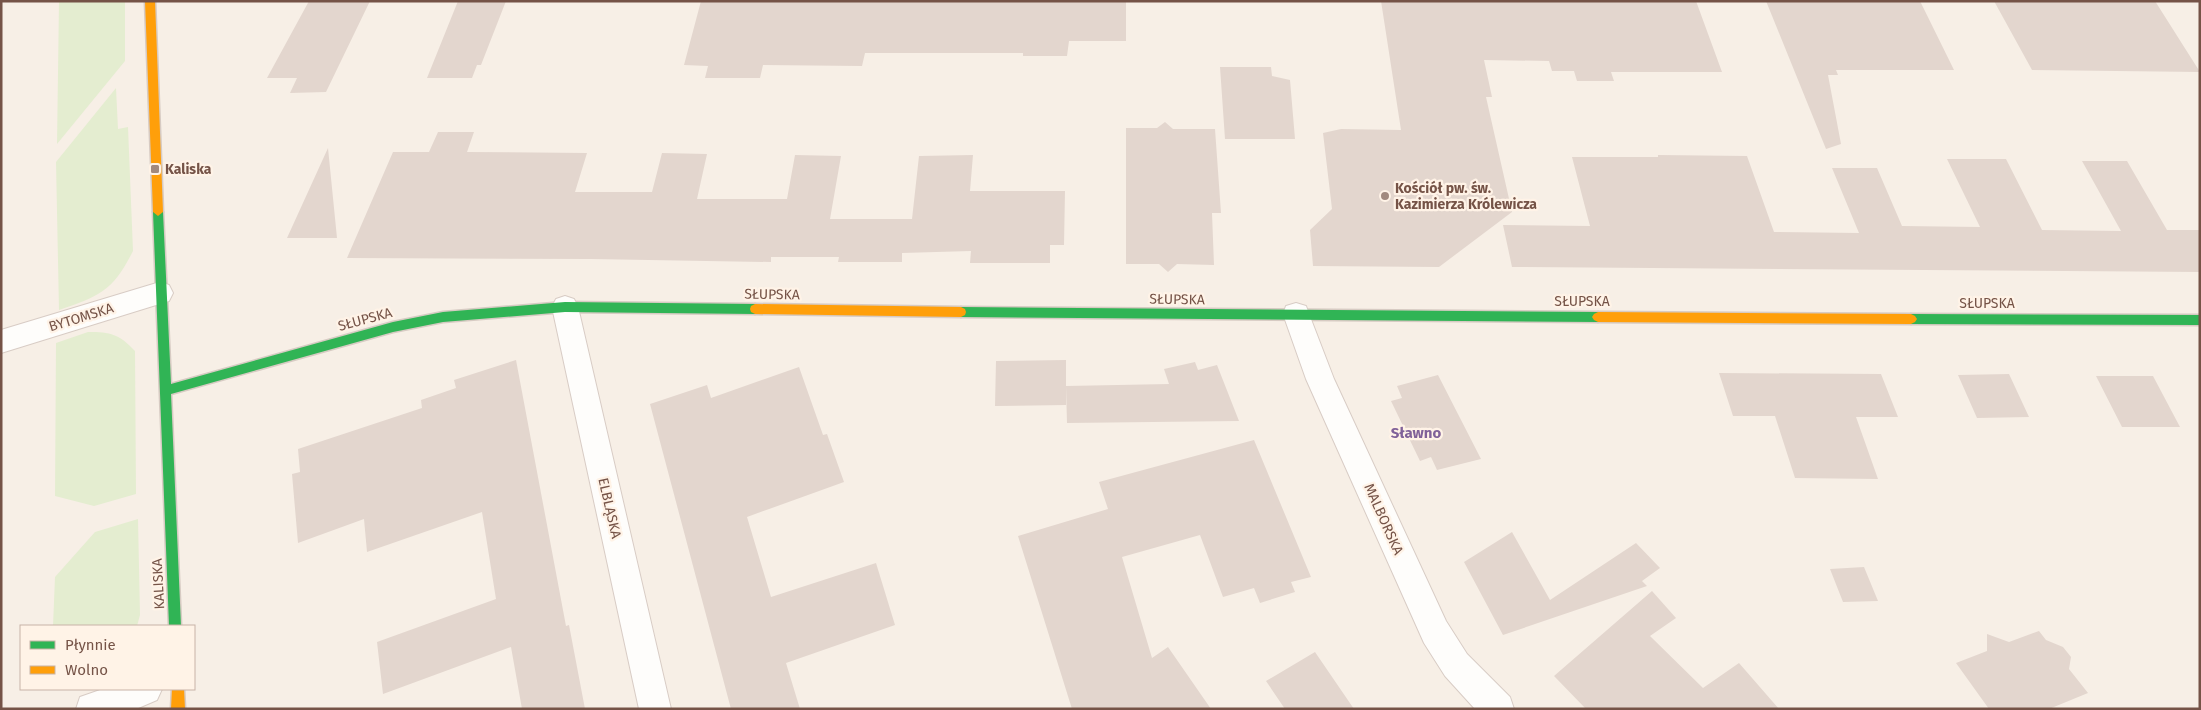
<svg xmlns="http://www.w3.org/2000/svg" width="2201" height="710" font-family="'Fira Sans',sans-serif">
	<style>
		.green { fill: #e4edd0 }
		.building { fill: #e3d6ce }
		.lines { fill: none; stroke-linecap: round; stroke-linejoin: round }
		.street-casing { stroke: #d8ccc5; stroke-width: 2 }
		.fast-casing { stroke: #d7cbc3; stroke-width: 3 }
		.slow-casing { stroke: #d7cbc3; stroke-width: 3 }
		.street { fill: #fefdfb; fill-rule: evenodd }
		.fast { fill: #30b455; fill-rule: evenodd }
		.slow { fill: #ff9f0a; fill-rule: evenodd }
		.poi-dot { fill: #a28a7f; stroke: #fff3e7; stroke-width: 2 }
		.labels { text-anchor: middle; stroke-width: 4.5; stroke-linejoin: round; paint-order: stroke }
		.poi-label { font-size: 14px; font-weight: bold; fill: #755347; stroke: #fff3e7; text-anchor: start }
		.street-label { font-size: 14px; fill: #755347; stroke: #fff3e7 }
		.neighbourhood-label { font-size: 15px; font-weight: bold; fill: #816299; stroke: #fff3e7 }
	</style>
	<rect width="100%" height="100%" fill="#f7efe6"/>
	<path class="green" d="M 59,1 L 125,1 L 125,61 L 57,144 Z
		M 116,88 L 118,129 L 128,127 L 133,251 C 113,291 100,296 59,310 L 56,162 Z
		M 88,332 C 111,332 119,334 135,351 L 136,494 L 94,506 L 55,496 L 56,343 Z
		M 138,519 L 140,615 L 137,626 L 53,626 L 55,577 L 95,532 Z"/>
	<path class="building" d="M 309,1 L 370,1 L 326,92 L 290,93 L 297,78 L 267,78 Z
		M 458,1 L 506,1 L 481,65 L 477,65 L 472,78 L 427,78 Z
		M 701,1 L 1126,1 L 1126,41 L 1069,41 L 1067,56 L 1023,56 L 1023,53 L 865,53 L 862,66 L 763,65 L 760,78 L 705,78 L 708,66 L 684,65 Z
		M 1381,1 L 1696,1 L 1722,72 L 1611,72 L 1614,81 L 1577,81 L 1574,71 L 1552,71 L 1549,61 L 1484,60 L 1492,97 L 1486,97 L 1512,212 L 1439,267 L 1313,266 L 1310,230 L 1332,209 L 1323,133 L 1341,129 L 1401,130 Z
		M 1766,1 L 1920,1 L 1954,70 L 1836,70 L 1838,75 L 1828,75 L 1841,144 L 1826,149 Z
		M 1994,1 L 2155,1 L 2200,72 L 2032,70 Z
		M 1220,67 L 1271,67 L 1272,76 L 1290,80 L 1295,139 L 1225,139 Z
		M 1165,122 L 1173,129 L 1215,129 L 1221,213 L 1212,213 L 1214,265 L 1177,264 L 1168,272 L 1159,264 L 1126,264 L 1126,128 L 1157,128 Z
		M 438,132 L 474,132 L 467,152 L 587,153 L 575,192 L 652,192 L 662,153 L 707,154 L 697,199 L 787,199 L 795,155 L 841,156 L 830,219 L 912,219 L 919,156 L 973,155 L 970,191 L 1065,191 L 1064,245 L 1050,245 L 1050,263 L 970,263 L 971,251 L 902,253 L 902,262 L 838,262 L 839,257 L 771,257 L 771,262 L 591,259 L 347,258 L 393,152 L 429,152 Z
		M 328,148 L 337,238 L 287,238 Z
		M 1658,155 L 1747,156 L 1774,232 L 1859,233 L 1832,168 L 1877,168 L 1902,226 L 1980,227 L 1947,159 L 2006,159 L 2042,230 L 2121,231 L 2082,161 L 2127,161 L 2167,230 L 2200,230 L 2200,272 L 1512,267 L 1503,225 L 1590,226 L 1572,157 L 1658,157 Z
		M 516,360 L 566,626 L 569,625 L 585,709 L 522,709 L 511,647 L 383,694 L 377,642 L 496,599 L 482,512 L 367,552 L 364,519 L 298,543 L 292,474 L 300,472 L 298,449 L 422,408 L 421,400 L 456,388 L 454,380 Z
		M 1066,360 L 1066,405 L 995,406 L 996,361 Z
		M 1195,362 L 1198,370 L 1217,365 L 1239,421 L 1067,423 L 1066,386 L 1169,384 L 1164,369 Z
		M 799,367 L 823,435 L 827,434 L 844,482 L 747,517 L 771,597 L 876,563 L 895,625 L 786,663 L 800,709 L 731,709 L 650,404 L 707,385 L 711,398 Z
		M 1719,373 L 1881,374 L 1898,417 L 1856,417 L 1878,479 L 1795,478 L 1775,416 L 1733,416 Z
		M 2009,374 L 2029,417 L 1977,418 L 1958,375 Z
		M 1438,375 L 1481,459 L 1437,470 L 1431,457 L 1420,461 L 1391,401 L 1402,398 L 1397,386 Z
		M 2096,376 L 2153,376 L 2180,427 L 2122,427 Z
		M 1254,440 L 1311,577 L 1291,582 L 1295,592 L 1260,603 L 1254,588 L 1223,597 L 1200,535 L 1122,557 L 1152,658 L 1168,647 L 1211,709 L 1072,709 L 1018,536 L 1108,509 L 1099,482 Z
		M 1512,532 L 1550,600 L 1636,543 L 1660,568 L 1642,581 L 1647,586 L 1503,635 L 1464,562 Z
		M 1864,567 L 1878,601 L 1843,602 L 1830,569 Z
		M 1652,591 L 1676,618 L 1650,636 L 1703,688 L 1739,663 L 1779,709 L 1586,709 L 1554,676 Z
		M 2039,631 L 2046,640 L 2063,647 L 2071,657 L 2069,669 L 2088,693 L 2049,709 L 1989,709 L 1956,663 L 1987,651 L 1987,634 L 2009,642 Z
		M 1315,652 L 1354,709 L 1285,709 L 1266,681 Z"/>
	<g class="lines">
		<defs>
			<path id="street" d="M 160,282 L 169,285 L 173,293 L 169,301 L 1,353 L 1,330 Z
				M 565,296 L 574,299 L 578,307 L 671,709 L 639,709 L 552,307 L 556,299 Z
				M 1296,303 L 1306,306 L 1309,314 L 1334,379 L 1446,621 L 1467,654 L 1510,697 L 1514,709 L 1475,709 L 1445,676 L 1424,643 L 1306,379 L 1283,314 L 1286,306 Z
				M 103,689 L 162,689 L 157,700 L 136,709 L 76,709 L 80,697 Z"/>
			<path id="fast" d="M 158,208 L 163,212 L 171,384 L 393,322 L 443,312 L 565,302 L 755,304 L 759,306 L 760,309 L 759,312 L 755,314 L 565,312 L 443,322 L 393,332 L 171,394 L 181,626 L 169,626 L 153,212 Z
				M 961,307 L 1598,312 L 1602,314 L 1604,317 L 1602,320 L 1598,322 L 961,317 L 957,315 L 956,312 L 957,309 Z
				M 1911,314 L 2200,315 L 2200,325 L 1911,324 L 1907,322 L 1905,319 L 1907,316 Z"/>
			<path id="slow" d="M 145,1 L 155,1 L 163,212 L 158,216 L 153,212 Z
				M 755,304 L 961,307 L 965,309 L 966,312 L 965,315 L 961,317 L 755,314 L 751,312 L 750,309 L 751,306 Z
				M 1598,312 L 1911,314 L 1915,316 L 1917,319 L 1915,322 L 1911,324 L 1598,322 L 1594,320 L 1592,317 L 1594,314 Z
				M 172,689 L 184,689 L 185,709 L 171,709 Z"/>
		</defs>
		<use href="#street" class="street-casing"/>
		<use href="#fast" class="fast-casing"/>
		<use href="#slow" class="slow-casing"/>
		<use href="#street" class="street"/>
		<use href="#fast" class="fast"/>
		<use href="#slow" class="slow"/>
	</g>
	<g class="poi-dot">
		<rect x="150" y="164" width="10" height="10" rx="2.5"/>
		<circle cx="1385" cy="196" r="5"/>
	</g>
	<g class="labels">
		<g class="poi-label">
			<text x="165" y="174">Kaliska</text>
			<text x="1395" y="193">Kościół pw. św.<tspan x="1395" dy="16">Kazimierza Królewicza</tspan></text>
		</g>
		<g class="street-label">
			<text transform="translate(772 294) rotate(1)" y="5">SŁUPSKA</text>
			<text transform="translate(1177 299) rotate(1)" y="5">SŁUPSKA</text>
			<text x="1582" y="306">SŁUPSKA</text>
			<text x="1987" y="308">SŁUPSKA</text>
			<text transform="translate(81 317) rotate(-17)" y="5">BYTOMSKA</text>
			<text transform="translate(365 319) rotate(-15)" y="5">SŁUPSKA</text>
			<text transform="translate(610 508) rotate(77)" y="5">ELBLĄSKA</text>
			<text transform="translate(1384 519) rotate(66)" y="5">MALBORSKA</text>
			<text transform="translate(158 584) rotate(-93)" y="5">KALISKA</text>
		</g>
		<g class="neighbourhood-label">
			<text x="1416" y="438">Sławno</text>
		</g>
	</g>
	<rect width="2201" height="710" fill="none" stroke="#755347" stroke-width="5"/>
	<rect x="20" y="625" width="175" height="65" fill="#fff3e7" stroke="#c8b3a7"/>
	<rect x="30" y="641" width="25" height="8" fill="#30b455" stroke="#c8b3a7"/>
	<text x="65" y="650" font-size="15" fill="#755347">Płynnie</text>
	<rect x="30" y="666" width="25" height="8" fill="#ff9f0a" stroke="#c8b3a7"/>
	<text x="65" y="675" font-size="15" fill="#755347">Wolno</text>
</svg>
